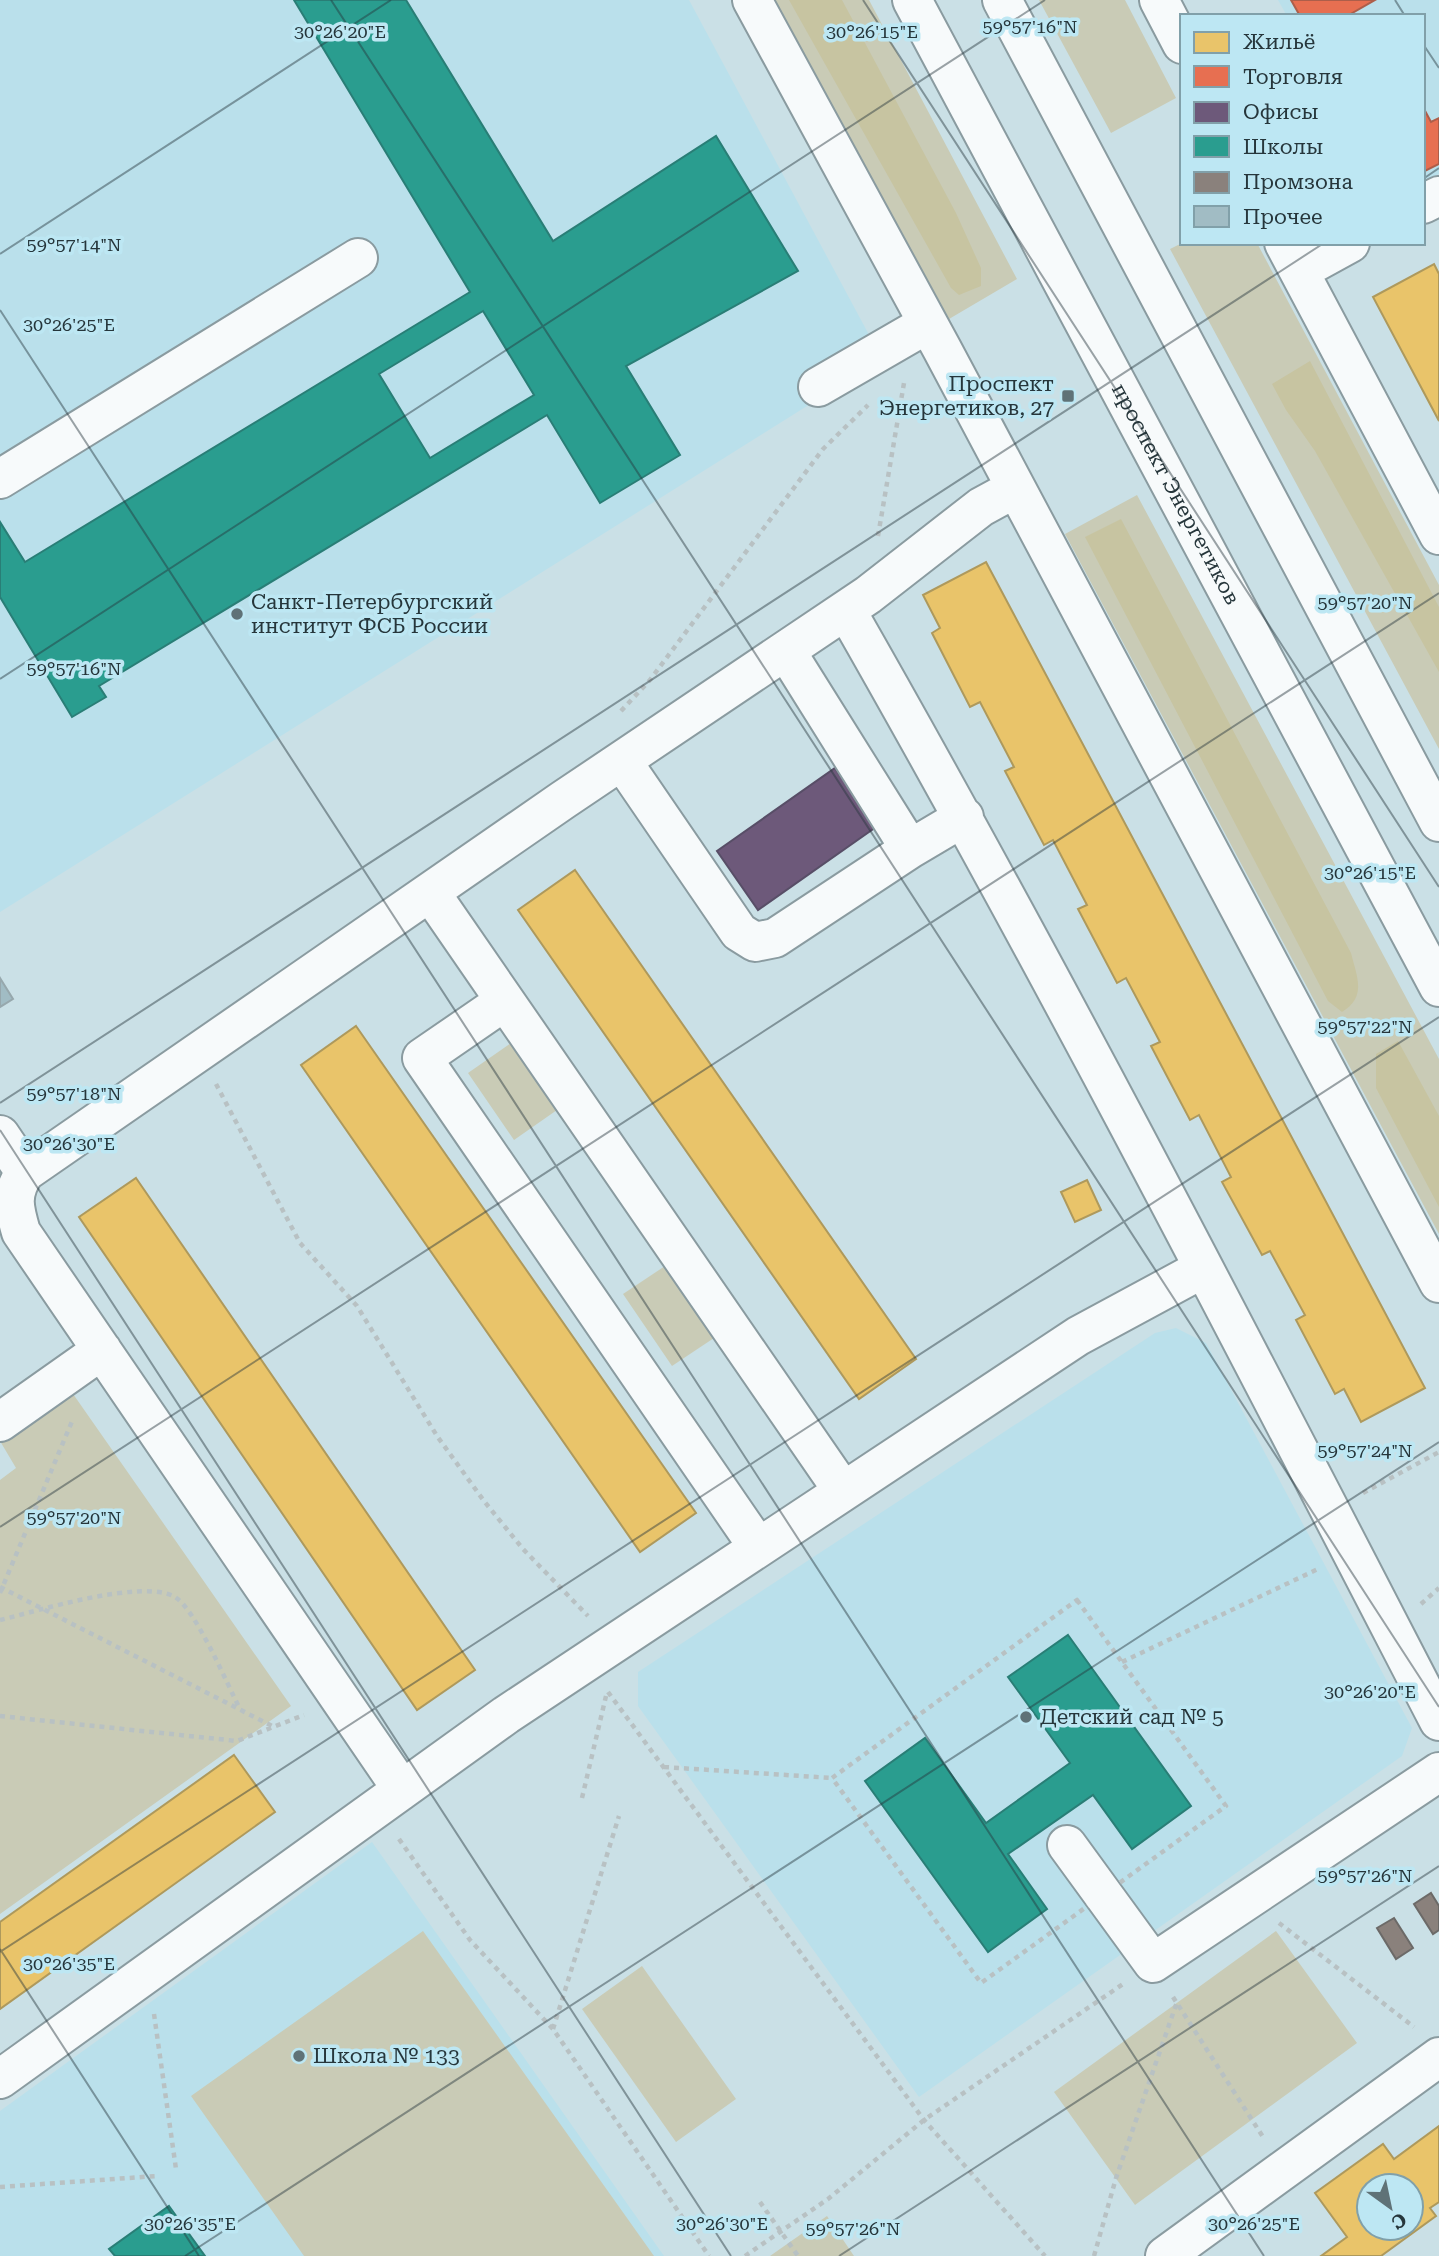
<svg xmlns="http://www.w3.org/2000/svg" width="1439" height="2256" font-family="'Roboto Serif',serif">
	<style>
		.built { fill: #bae0eb }
		.green { fill: #c9cbb6 }
		.forest { fill: #c7c4a1 }
		.homes { fill: #e9c46a; stroke: #ae995c; stroke-width: 2; fill-rule: evenodd }
		.shops { fill: #e76f51; stroke: #ad5e4a; stroke-width: 2 }
		.offices { fill: #6d597a; stroke: #584e67; stroke-width: 2 }
		.schools { fill: #2a9d8f; stroke: #297e76; stroke-width: 2; fill-rule: evenodd }
		.industry { fill: #8a817c; stroke: #6c6a68; stroke-width: 2 }
		.building { fill: #a1bcc4; stroke: #97a8ad; stroke-width: 2 }
		.lines { fill: none; stroke-linecap: round; stroke-linejoin: round }
		.minor-casing { stroke: #8a9ba0; stroke-width: 42 }
		.major-casing { stroke: #8a9ba0; stroke-width: 42 }
		.path { stroke: #b8c1c3; stroke-width: 4.5; stroke-dasharray: 5 5; stroke-linecap: butt }
		.minor { stroke: #f7fafb; stroke-width: 38 }
		.major { stroke: #f7fafb; stroke-width: 38 }
		.ticks { fill: none; stroke: #26363b; stroke-width: 2; stroke-opacity: 0.45 }
		.poi-dot { fill: #5f7277; stroke: #bde7f3; stroke-width: 2.5 }
		.labels { text-anchor: middle; stroke-width: 7; stroke-linejoin: round; paint-order: stroke }
		.poi-label { font-size: 21px; fill: #26363b; stroke: #bde7f3; text-anchor: start }
		.street-label { font-size: 21px; fill: #26363b; stroke: #bde7f3 }
		.ticks-label { font-size: 18px; text-anchor: middle; fill: #26363b; stroke: #bde7f3; stroke-width: 7; stroke-linejoin: round; paint-order: stroke }
	</style>
	<rect width="100%" height="100%" fill="#cae0e6"/>
	<path class="built" d="M 0,0 L 689,0 L 882,359 L 0,912 Z
		M 1278,0 L 1439,0 L 1439,174 L 1423,182 L 1423,16 L 1287,16 Z
		M 1176,1328 L 1206,1343 L 1412,1728 L 1402,1756 L 919,2097 L 638,1706 L 638,1672 L 1155,1333 Z
		M 372,1842 L 664,2256 L 0,2256 L 0,2111 Z"/>
	<path class="green" d="M 774,0 L 869,0 L 1017,279 L 949,319 Z
		M 1039,0 L 1125,0 L 1176,98 L 1111,133 Z
		M 1182,243 L 1257,243 L 1439,585 L 1439,749 L 1170,249 Z
		M 1137,495 L 1439,1059 L 1439,1234 L 1065,534 Z
		M 511,1043 L 557,1110 L 514,1140 L 468,1073 Z
		M 665,1266 L 714,1338 L 672,1366 L 623,1294 Z
		M 71,1391 L 291,1706 L 0,1914 L 0,1480 L 16,1468 L 0,1441 Z
		M 423,1931 L 654,2256 L 304,2256 L 191,2096 Z
		M 1276,1931 L 1357,2043 L 1135,2205 L 1054,2092 Z
		M 642,1966 L 736,2099 L 676,2142 L 582,2009 Z
		M 827,2216 L 854,2256 L 770,2256 Z"/>
	<path class="forest" d="M 789,0 L 842,0 L 956,213 L 981,268 L 981,286 L 959,295 L 951,288 Z
		M 1310,361 L 1439,607 L 1439,672 L 1315,451 L 1286,410 L 1272,384 Z
		M 1121,519 L 1351,953 C 1357,977 1367,997 1342,1012 L 1328,1001 L 1085,537 Z
		M 1398,1041 L 1439,1116 L 1439,1207 L 1376,1088 L 1376,1054 Z"/>
	<path class="homes" d="M 1434,264 L 1439,274 L 1439,421 L 1373,297 Z
		M 986,562 L 1425,1388 L 1361,1422 L 1344,1389 L 1335,1394 L 1296,1320 L 1305,1315 L 1270,1251 L 1262,1255 L 1222,1182 L 1231,1177 L 1199,1115 L 1190,1120 L 1151,1046 L 1160,1042 L 1126,978 L 1117,983 L 1078,909 L 1087,905 L 1053,840 L 1044,845 L 1005,771 L 1014,767 L 980,702 L 970,707 L 932,633 L 940,628 L 923,595 Z
		M 575,870 L 916,1359 L 859,1399 L 518,910 Z
		M 356,1026 L 696,1513 L 640,1552 L 301,1065 Z
		M 136,1178 L 475,1670 L 417,1710 L 79,1217 Z
		M 1087,1180 L 1101,1210 L 1075,1222 L 1061,1192 Z
		M 234,1755 L 275,1812 L 0,2009 L 0,1922 Z
		M 1439,2126 L 1439,2202 L 1430,2208 L 1436,2216 L 1381,2256 L 1321,2256 L 1347,2237 L 1315,2193 L 1383,2144 L 1394,2159 ZM 1369,2186 L 1411,2186 L 1411,2228 L 1369,2228 Z"/>
	<path class="shops" d="M 1291,0 L 1375,0 L 1347,16 L 1300,16 Z
		M 1423,107 L 1431,122 L 1439,118 L 1439,164 L 1423,172 Z"/>
	<path class="offices" d="M 835,768 L 876,827 L 758,910 L 717,851 Z"/>
	<path class="schools" d="M 294,0 L 406,0 L 553,241 L 716,136 L 798,271 L 626,366 L 680,455 L 600,503 L 547,415 L 99,686 L 106,697 L 72,717 L 0,597 L 0,522 L 25,562 L 470,292 ZM 483,311 L 534,395 L 430,458 L 379,374 Z
		M 1068,1635 L 1191,1806 L 1132,1849 L 1093,1795 L 1008,1854 L 1047,1909 L 988,1952 L 865,1781 L 925,1738 L 986,1823 L 1070,1763 L 1008,1677 Z
		M 169,2206 L 205,2256 L 115,2256 L 109,2249 Z"/>
	<path class="industry" d="M 1431,1893 L 1439,1906 L 1439,1930 L 1433,1934 L 1414,1904 Z
		M 1394,1918 L 1413,1948 L 1396,1959 L 1377,1928 Z"/>
	<path class="building" d="M 0,978 L 13,999 L 0,1007 Z"/>
	<g class="lines">
		<defs>
			<path id="minor" d="M 752,0 L 942,349 L 1439,1283
				M 1159,0 L 1182,44
				M 1423,204 L 1439,196
				M 1284,243 L 1439,535
				M 1299,271 L 1350,243
				M 818,387 L 927,324
				M 0,479 L 358,258
				M 846,610 C 1054,974 1246,1348 1439,1721
				M 786,651 L 910,849
				M 622,761 L 739,932 L 755,942 L 775,938 L 910,849 L 964,817
				M 430,892 L 843,1491
				M 505,1001 L 422,1058 L 758,1547
				M 0,1135 L 25,1172
				M 0,1422 L 102,1350
				M 401,1788 L 21,1232 C 14,1208 10,1194 25,1172 L 563,800 L 868,595 L 981,507 L 1016,488
				M 1067,1845 L 1153,1963 L 1439,1772
				M 0,2079 L 506,1715 L 1078,1336 L 1202,1269
				M 1165,2256 L 1439,2057"/>
			<g id="major">
				<path id="s1" d="M 912,0 L 1439,987"/>
				<path d="M 1002,0 L 1439,822"/>
			</g>
		</defs>
		<use href="#minor" class="minor-casing"/>
		<use href="#major" class="major-casing"/>
		<path class="path" d="M 878,536 L 904,383
			M 621,711 L 650,680 L 823,449 L 868,405
			M 216,1084 L 300,1243 L 357,1306 L 437,1436 L 484,1501 L 523,1549 L 588,1616
			M 1363,1493 L 1439,1452
			M 0,1587 L 274,1727
			M 0,1593 L 73,1419
			M 1077,1600 L 1226,1806 L 981,1983 L 832,1778 Z
			M 1421,1604 L 1439,1588
			M 0,1620 C 38,1611 142,1578 175,1597 C 196,1610 227,1684 240,1709
			M 1122,1662 L 1318,1569
			M 608,1692 L 924,2120 L 1045,2256
			M 0,1716 L 237,1741 L 304,1715
			M 664,1767 L 832,1778
			M 582,1798 L 606,1696
			M 399,1839 L 470,1940 L 553,2029 L 709,2256
			M 1279,1923 L 1414,2027
			M 1173,1997 L 1263,2137
			M 154,2014 L 176,2169
			M 553,2029 L 619,1816
			M 0,2187 L 157,2176
			M 760,2202 L 798,2256
			M 745,2256 L 828,2199 L 924,2120 L 1123,1984
			M 1094,2256 L 1116,2178 L 1177,2002"/>
		<use href="#minor" class="minor"/>
		<use href="#major" class="major"/>
	</g>
	<path class="ticks" d="M 331,0 L 1439,1707M 863,0 L 1439,887M 1395,0 L 1405,16M 1423,44 L 1439,68M 1423,179 L 1439,168M 0,254 L 391,0M 0,310 L 1264,2256M 0,679 L 1045,0M 0,1103 L 1324,243M 0,1130 L 731,2256M 0,1527 L 1439,593M 0,1949 L 199,2256M 0,1952 L 1439,1017M 185,2256 L 1439,1442M 839,2256 L 1439,1866"/>
	<g class="poi-dot">
		<rect x="1061" y="389" width="14" height="14" rx="3.5"/>
		<circle cx="237" cy="614" r="7"/>
		<circle cx="1026" cy="1717" r="7"/>
		<circle cx="299" cy="2056" r="7"/>
	</g>
	<g class="labels">
		<g class="poi-label">
			<text x="1054" y="391" text-anchor="end">Проспект<tspan x="1054" dy="24">Энергетиков, 27</tspan></text>
			<text x="251" y="609">Санкт-Петербургский<tspan x="251" dy="24">институт ФСБ России</tspan></text>
			<text x="1040" y="1724">Детский сад № 5</text>
			<text x="313" y="2063">Школа № 133</text>
		</g>
		<g class="street-label">
			<text dy="7" stroke="none"><textPath href="#s1" startOffset="560">проспект Энергетиков</textPath></text>
		</g>
	</g>
	<g class="ticks-label">
		<text x="1030" y="33">59°57'16"N</text>
		<text x="340" y="38">30°26'20"E</text>
		<text x="872" y="38">30°26'15"E</text>
		<text x="74" y="251">59°57'14"N</text>
		<text x="69" y="331">30°26'25"E</text>
		<text x="1365" y="609">59°57'20"N</text>
		<text x="74" y="675">59°57'16"N</text>
		<text x="1370" y="879">30°26'15"E</text>
		<text x="1365" y="1033">59°57'22"N</text>
		<text x="74" y="1100">59°57'18"N</text>
		<text x="69" y="1150">30°26'30"E</text>
		<text x="1365" y="1457">59°57'24"N</text>
		<text x="74" y="1524">59°57'20"N</text>
		<text x="1370" y="1698">30°26'20"E</text>
		<text x="1365" y="1882">59°57'26"N</text>
		<text x="69" y="1970">30°26'35"E</text>
		<text x="190" y="2230">30°26'35"E</text>
		<text x="722" y="2230">30°26'30"E</text>
		<text x="1254" y="2230">30°26'25"E</text>
		<text x="853" y="2235">59°57'26"N</text>
	</g>
	<rect x="1180" y="14" width="245" height="231" fill="#bde7f3" stroke="#81a0a9" stroke-width="2"/>
	<rect x="1194" y="32" width="35" height="21" fill="#e9c46a" stroke="#81a0a9" stroke-width="2"/>
	<text x="1243" y="49" font-size="21" fill="#26363b">Жильё</text>
	<rect x="1194" y="66" width="35" height="21" fill="#e76f51" stroke="#81a0a9" stroke-width="2"/>
	<text x="1243" y="84" font-size="21" fill="#26363b">Торговля</text>
	<rect x="1194" y="102" width="35" height="21" fill="#6d597a" stroke="#81a0a9" stroke-width="2"/>
	<text x="1243" y="119" font-size="21" fill="#26363b">Офисы</text>
	<rect x="1194" y="136" width="35" height="21" fill="#2a9d8f" stroke="#81a0a9" stroke-width="2"/>
	<text x="1243" y="154" font-size="21" fill="#26363b">Школы</text>
	<rect x="1194" y="172" width="35" height="21" fill="#8a817c" stroke="#81a0a9" stroke-width="2"/>
	<text x="1243" y="189" font-size="21" fill="#26363b">Промзона</text>
	<rect x="1194" y="206" width="35" height="21" fill="#a1bcc4" stroke="#81a0a9" stroke-width="2"/>
	<text x="1243" y="224" font-size="21" fill="#26363b">Прочее</text>
	<g transform="translate(1390 2207) rotate(147)"><circle r="33" fill="#bde7f3" stroke="#81a0a9" stroke-width="2"/>
	<path d="M0-5L12 26L0 18L-12 26Z" fill="#5f7277"/>
	<text y="-10" font-size="19" font-weight="bold" text-anchor="middle" fill="#26363b">С</text>
	</g>
</svg>
